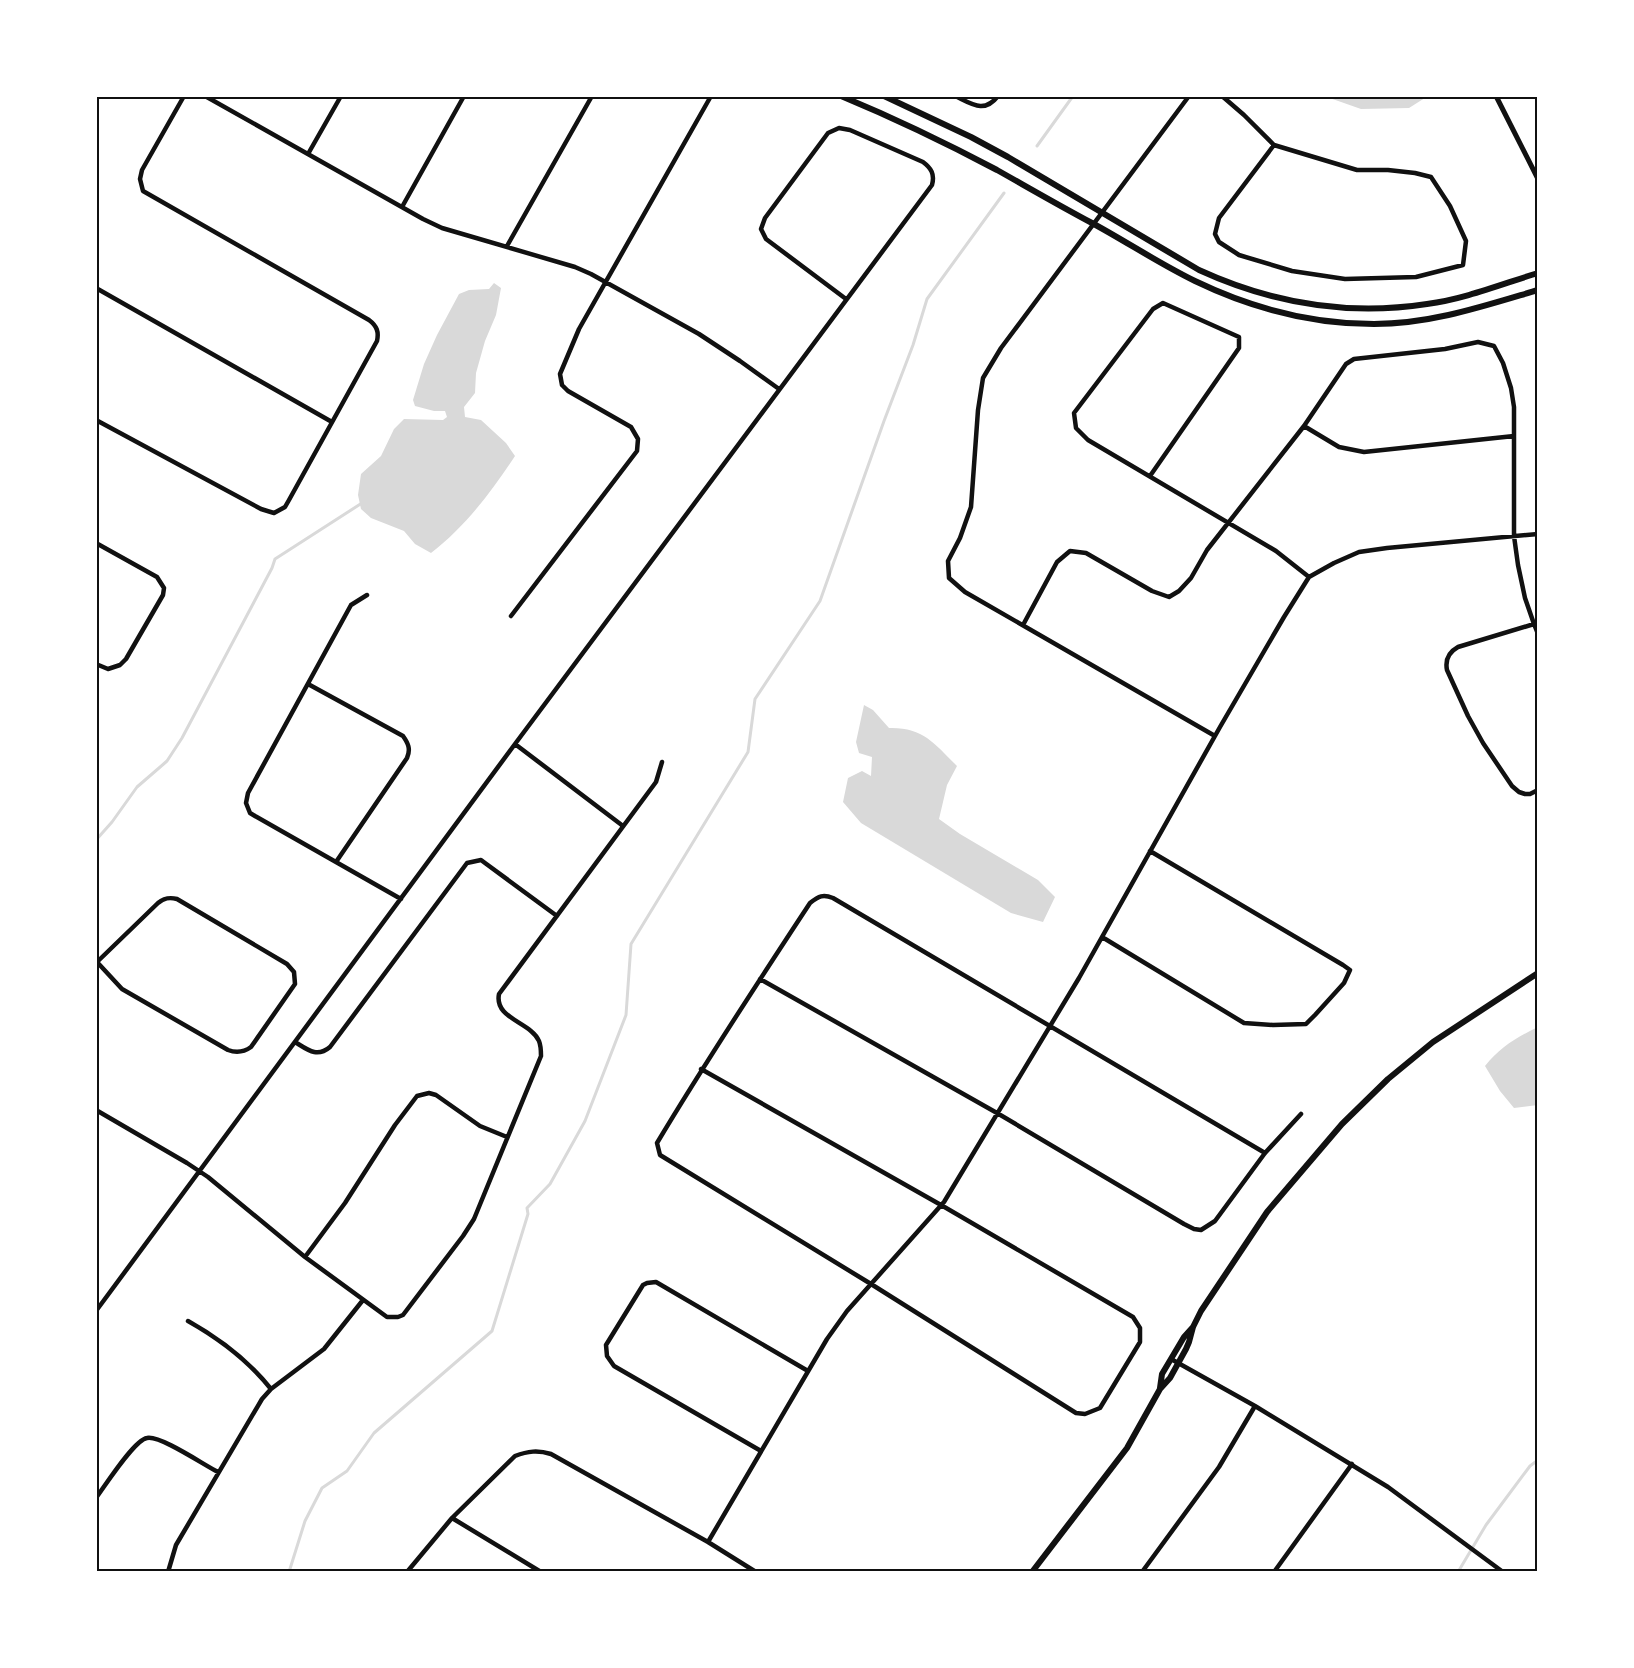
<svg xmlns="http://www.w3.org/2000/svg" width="1634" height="1668" font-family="'DejaVu Sans',sans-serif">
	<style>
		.water { fill: #d9d9d9 }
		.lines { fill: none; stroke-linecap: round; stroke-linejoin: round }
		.stream { stroke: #d9d9d9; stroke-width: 3 }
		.minor { stroke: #111; stroke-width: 4.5 }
		.tertiary { stroke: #111; stroke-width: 5 }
		.secondary { stroke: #111; stroke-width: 6 }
		.neatline { fill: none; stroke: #111; stroke-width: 2 }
	</style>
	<rect width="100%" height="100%" fill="#fff"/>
	<path class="water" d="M 1324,96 L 1428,96 L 1409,108 L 1361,109 Z
		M 494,283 L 501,288 L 496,315 L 485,341 L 476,373 L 475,393 L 464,407 L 465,417 L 481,420 L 506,443 L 515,456 C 492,491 465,527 431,553 L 415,544 L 404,531 L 371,518 L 361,509 L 358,495 L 361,474 L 381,456 L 394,429 L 404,419 L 443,420 L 447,417 L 445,411 L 434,411 L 415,406 L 413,400 L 424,364 L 437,335 L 459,294 L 469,290 L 489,289 Z
		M 864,705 L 873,710 L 889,728 C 923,727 935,744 957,766 L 947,785 L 939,819 L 960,834 L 1038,880 L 1055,897 L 1043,922 L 1011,913 L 861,823 L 843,802 L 848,778 L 862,771 L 871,776 L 872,757 L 859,753 L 856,742 Z
		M 1538,1027 L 1538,1105 L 1514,1108 L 1500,1091 L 1485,1066 C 1499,1048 1517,1037 1538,1027 Z"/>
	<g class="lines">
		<path class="stream" d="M 1037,146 L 1073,96
			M 96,840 L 112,822 L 137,787 L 167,761 L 182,738 L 272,568 L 275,559 L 362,503
			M 289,1572 L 305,1521 L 322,1488 L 347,1471 L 374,1433 L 492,1331 L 528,1214 L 527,1208 L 550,1184 L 585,1121 L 626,1015 L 631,944 L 748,752 L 755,699 L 820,601 L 884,421 L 913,345 L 927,299 L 1004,193
			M 1458,1572 L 1486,1525 L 1530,1466 L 1538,1460"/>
		<path class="minor" d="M 205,96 L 423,219 L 442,228 L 575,267 L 591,274 L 699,334 L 740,361 L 779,389
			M 955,96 C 972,104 984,114 998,96
			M 1189,96 L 1001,348 L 983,378 L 978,410 L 971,507 L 960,538 L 948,561 L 949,578 L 965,592 L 1215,736
			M 1222,96 L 1244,115 L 1274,145 L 1357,170 L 1388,170 L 1415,173 L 1431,177 L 1450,206 L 1466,241 L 1463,265 L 1416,277 L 1345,279 L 1292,271 L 1239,255 L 1219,242 L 1215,234 L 1219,218 L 1274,145
			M 308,154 L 341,96
			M 402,207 L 464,96
			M 507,246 L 592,96
			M 96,288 L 332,422
			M 96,420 L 261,509 L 274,513 L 285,507 L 289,500 L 377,341 C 379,332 377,326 369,320 L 143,191 L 140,179 L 142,170 L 184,96
			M 1304,426 L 1339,447 L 1364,452 L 1514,436
			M 1150,476 L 1239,348 L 1239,337 L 1163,303 L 1153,309 L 1074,413 L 1076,428 L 1088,440 L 1276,551 L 1309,577
			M 96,543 L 157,577 L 164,588 L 163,595 L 126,659 L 120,665 L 108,669 L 96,664
			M 367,595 L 351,605 L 248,793 L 246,803 L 250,813 L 255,816 L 401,899
			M 511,616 L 637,451 L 638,439 L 631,427 L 568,391 L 562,385 L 560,374 L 579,329 L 711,96
			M 1023,625 L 1057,562 L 1070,551 L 1086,553 L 1152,591 L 1169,597 L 1179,591 L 1191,578 L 1207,550 L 1304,426 L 1346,364 L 1354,359 L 1445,349 L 1478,342 L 1494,346 L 1503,363 L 1511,388 L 1514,407 L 1514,536 L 1518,565 L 1525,598 L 1534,624
			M 1538,634 L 1534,624 L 1458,647 C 1449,652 1445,660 1447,670 L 1468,716 L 1483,743 L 1512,786 L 1519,792 L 1525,794 L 1530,794 L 1538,790
			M 308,684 L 403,736 C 408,743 411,749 407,758 L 336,862
			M 515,744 L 623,826
			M 1102,937 L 1244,1023 L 1273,1025 L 1306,1024 L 1315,1015 L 1344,983 L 1350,970 L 1343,965 L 1150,851
			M 96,962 L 97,962 L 158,903 C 164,898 169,897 177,899 L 287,964 L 294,972 L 295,984 L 251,1047 C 244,1052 236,1053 228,1050 L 122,989 L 97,962
			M 760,979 L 997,1113 L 1184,1224 L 1194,1229 L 1201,1230 L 1215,1221 L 1265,1153 L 1301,1114
			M 295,1042 C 308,1050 317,1058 330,1047 L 467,863 L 481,860 L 485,863 L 557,916
			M 701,1069 L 941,1205 L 1133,1317 L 1140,1328 L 1140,1342 L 1100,1408 L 1085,1414 L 1076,1413 L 871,1284 L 660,1155 L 657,1143 C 706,1061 758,982 810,903 C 819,896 823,894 833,898 L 1265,1153
			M 96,1110 L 187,1163 L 208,1177 L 305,1257 L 387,1317 L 398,1317 L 403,1315 L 463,1236 L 474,1219 L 541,1056 C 541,1051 541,1046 539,1041 C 531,1022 494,1019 499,994 L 656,782 L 662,762
			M 305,1257 L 345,1203 L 395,1125 L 417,1096 L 429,1093 L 436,1095 L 480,1126 L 507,1137
			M 96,1311 L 515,744 L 932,185 C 935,174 931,168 923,162 L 850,130 L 839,128 L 828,133 L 765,218 L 761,229 L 766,239 L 846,299
			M 188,1321 C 220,1339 248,1360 271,1389
			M 1171,1359 L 1255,1406 L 1388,1487 L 1503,1572
			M 761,1451 L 614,1366 L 607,1356 L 606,1345 L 643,1285 L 647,1283 L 656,1282 L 808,1371
			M 96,1498 C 105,1486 134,1440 147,1438 C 160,1435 204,1465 218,1472
			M 452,1518 L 541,1572
			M 708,1542 L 827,1339 L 847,1311 L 944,1202 L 1079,978 L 1220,727 L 1284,617 L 1309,577 L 1334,563 L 1359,552 L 1387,548 L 1538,534
			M 168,1572 L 176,1545 L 262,1399 L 271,1389 L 324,1349 L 363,1300
			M 407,1572 L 452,1518 L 515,1456 C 528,1451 538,1450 551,1454 L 708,1542 L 756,1572
			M 1142,1572 L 1219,1467 L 1255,1406
			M 1274,1572 L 1352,1464"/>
		<path class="tertiary" d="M 1496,96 L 1538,179"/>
		<path class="secondary" d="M 841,96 C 894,118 946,143 997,170 C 1029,188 1060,206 1092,223 C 1127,242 1160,264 1195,281 C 1251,308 1311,324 1374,324 C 1431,324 1484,306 1538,290
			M 884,96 L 971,137 L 1008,157 L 1199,270 C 1271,303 1349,316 1427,304 C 1465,299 1502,284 1538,273
			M 1160,1388 L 1162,1374 L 1184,1337 L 1193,1327
			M 1032,1572 L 1127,1448 L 1160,1389 L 1170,1378 L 1186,1349 L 1189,1342 L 1193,1327 L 1201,1311 L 1267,1212 L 1342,1124 L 1388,1079 L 1433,1042 L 1538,973"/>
	</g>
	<rect width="1634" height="1668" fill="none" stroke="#ffffff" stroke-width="195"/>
	<rect x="98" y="98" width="1438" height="1472" class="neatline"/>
</svg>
